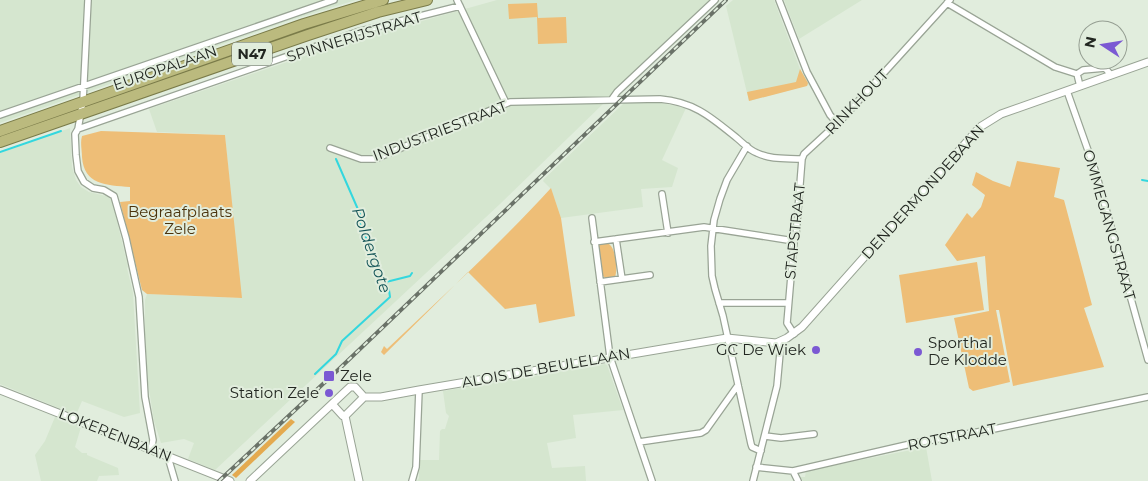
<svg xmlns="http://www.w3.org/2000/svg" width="1148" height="481" font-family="Montserrat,sans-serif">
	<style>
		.built { fill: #d5e6cf }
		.green { fill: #eebe77 }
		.forest { fill: #e4aa4f }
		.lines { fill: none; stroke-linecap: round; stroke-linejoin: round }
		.stream { stroke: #33d7de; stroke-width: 2 }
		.minor-casing { stroke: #99a495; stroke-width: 8 }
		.tertiary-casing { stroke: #99a495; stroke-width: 9 }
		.trunk-casing { stroke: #7a7b49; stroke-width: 12 }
		.minor { stroke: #fff; stroke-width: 5.5 }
		.tertiary { stroke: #fff; stroke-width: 7 }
		.trunk { stroke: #bbba7e; stroke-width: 10 }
		.rail-casing { stroke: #6a7268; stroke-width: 4 }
		.rail { stroke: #e1eddd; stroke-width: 2; stroke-dasharray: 5.5; stroke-linecap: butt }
		.poi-dot { fill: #7b59d3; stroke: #e1eddd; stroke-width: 2 }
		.labels { text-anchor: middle; stroke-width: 4; stroke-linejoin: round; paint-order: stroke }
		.shield { fill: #e1eddd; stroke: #5b6259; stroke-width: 1 }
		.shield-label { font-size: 14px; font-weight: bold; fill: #222721 }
		.street-label { font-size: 15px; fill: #222721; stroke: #e1eddd }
		.park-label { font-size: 15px; fill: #4b330c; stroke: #e1eddd }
		.poi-label { font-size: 15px; fill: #222721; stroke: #e1eddd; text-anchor: start }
		.water-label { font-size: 16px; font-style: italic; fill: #135457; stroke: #e1eddd }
	</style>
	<rect width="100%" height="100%" fill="#e1eddd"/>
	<path class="built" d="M 0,0 L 356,0 L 288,21 L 0,123 Z
		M 497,0 L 710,0 L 500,204 L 215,470 L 188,459 L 194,443 L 184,439 L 161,443 L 154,421 L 148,383 L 145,335 L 145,300 L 147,294 L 241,298 L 225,135 L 157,132 L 149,109 L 340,44 Z
		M 733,0 L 774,0 L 800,69 L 809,85 L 749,101 L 726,6 Z
		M 784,0 L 862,0 L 799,39 Z
		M 624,103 L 661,103 L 686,108 L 662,160 L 678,168 L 672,187 L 641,189 L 643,207 L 561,218 L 551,189 L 543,181 L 544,179 Z
		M 70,128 L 72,167 L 76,180 L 81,187 L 89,192 L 106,196 L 112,200 L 128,267 L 127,268 L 133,293 L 140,413 L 124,417 L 82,401 L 76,415 L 0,384 L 0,153 Z
		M 605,364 L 607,365 L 623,410 L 573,415 L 576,438 L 547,443 L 552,468 L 585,466 L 586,481 L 417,481 L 419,478 L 419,460 L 439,460 L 440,431 L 442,429 L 445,429 L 449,416 L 446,413 L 443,391 Z
		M 55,417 L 81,427 L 75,447 L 82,453 L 87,453 L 87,455 L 118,468 L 119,475 L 99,476 L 97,481 L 41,481 L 35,455 L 45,441 Z
		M 926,447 L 932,481 L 803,481 L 800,477 L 805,477 L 806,471 Z"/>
	<path class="green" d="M 537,3 L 538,18 L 566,17 L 567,43 L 538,44 L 537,17 L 509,19 L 508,4 Z
		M 800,69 L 808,83 L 807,86 L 749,101 L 747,92 L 796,82 Z
		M 101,131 L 225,135 L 242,298 L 147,294 L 142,290 L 120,202 L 130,201 L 130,187 C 106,185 84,185 82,157 C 82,150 80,143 82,136 Z
		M 1017,161 L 1060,168 L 1054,197 L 1064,200 L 1092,305 L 1084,308 L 1104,367 L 1013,386 L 999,310 L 996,310 L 1010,382 L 973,391 L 969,388 L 954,318 L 989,311 L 985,256 L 957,261 L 945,245 L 967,213 L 972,218 L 981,207 L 985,195 L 972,185 L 976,172 L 993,181 L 1010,187 Z
		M 551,188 L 561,218 L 575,316 L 539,323 L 536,304 L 505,309 L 468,272 L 384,355 L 381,352 L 384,346 L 387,349 C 443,296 499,245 551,188 Z
		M 601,244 L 609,244 C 616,249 618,269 615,277 L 606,279 L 602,275 L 598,246 Z
		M 977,262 L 984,310 L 906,323 L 899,275 Z"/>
	<path class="forest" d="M 291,419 L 295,422 L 236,478 L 232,475 Z"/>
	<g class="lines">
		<path class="stream" d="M 0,152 L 61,131
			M 1142,180 L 1148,181
			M 386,282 L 410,276 L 412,273
			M 315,374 L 336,354 L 342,341 L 390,297 L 389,290 L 359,222 L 360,214 L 336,159"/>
		<defs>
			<path id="minor" d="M 88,0 L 83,101 L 78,129 L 75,134 L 76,155 L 78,171 L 84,182 L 93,188 L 104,190 L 114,196 L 126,238 L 139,297 L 145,397 L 153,440 L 151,450
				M 457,0 L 506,103
				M 779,0 L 807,72 L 830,115 L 837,123
				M 947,3 L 1055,67 L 1077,74 L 1080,86
				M 1077,74 L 1083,70 L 1105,68 L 1111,75
				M 1067,91 L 1096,173 L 1148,360
				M 612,99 L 617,92 L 715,0
				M 0,115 L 334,0
				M 78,129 L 357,32 L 460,6
				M 747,146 L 727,180 L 720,199 L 714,220 L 711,246 L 712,276 L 715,289 L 723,316 L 751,444 L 752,447 L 761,451
				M 330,148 L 361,159 L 375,159 L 510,102 L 660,99 C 695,102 712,118 738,139 C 744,144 749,150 757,153 C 772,160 786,158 802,159
				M 662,194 L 668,233
				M 592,218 L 610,357 L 652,481
				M 616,239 L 622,279
				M 594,242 L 704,227 L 794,241
				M 600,282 L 650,275
				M 719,303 L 787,303
				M 794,334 L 787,323 L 794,241 L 796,235 L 802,159 L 804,154 L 842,119 L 950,0
				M 765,436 L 781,438 L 814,434
				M 639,442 L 701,433 L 706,430 L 738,385
				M 168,457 L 175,481
				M 756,467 L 793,471 L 915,443 L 989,430 L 1148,397
				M 793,471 L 798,481
				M 412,481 L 416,467 L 419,390
				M 753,481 L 777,386 L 781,342"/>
			<path id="tertiary" d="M 0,390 L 230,481
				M 364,397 L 381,397 L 419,390 L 727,338 L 776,343 L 787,338 L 802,327 L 980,127 L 1001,114 L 1148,62
				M 333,405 L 343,416 L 345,416
				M 345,416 L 359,481
				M 345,416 L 364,397
				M 250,481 L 350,387 L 355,387 L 364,397"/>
			<path id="trunk" d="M 0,131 L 304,24 L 383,0
				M 0,142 L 308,35 L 378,12 L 427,0"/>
		</defs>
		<use href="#minor" class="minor-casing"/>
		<use href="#tertiary" class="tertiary-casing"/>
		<use href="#trunk" class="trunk-casing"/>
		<use href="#minor" class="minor"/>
		<use href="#tertiary" class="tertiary"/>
		<use href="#trunk" class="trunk"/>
		<defs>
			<path id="rail" d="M 219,481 L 339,369 L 726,0"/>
		</defs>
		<use href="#rail" class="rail-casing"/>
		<use href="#rail" class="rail"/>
	</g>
	<g class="poi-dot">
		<circle cx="816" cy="350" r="5"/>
		<circle cx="918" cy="352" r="5"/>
		<rect x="323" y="370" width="12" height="12" rx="2.5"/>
		<circle cx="329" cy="393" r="5"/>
	</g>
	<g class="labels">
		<rect class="shield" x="232" y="42.5" width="40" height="23" rx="4"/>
		<g class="shield-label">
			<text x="252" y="59">N47</text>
		</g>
		<g class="street-label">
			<text transform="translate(354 37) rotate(-17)" y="5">SPINNERIJSTRAAT</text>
			<text transform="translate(165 68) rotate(-19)" y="5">EUROPALAAN</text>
			<text transform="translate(857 102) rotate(-46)" y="5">RINKHOUT</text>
			<text transform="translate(440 131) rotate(-21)" y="5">INDUSTRIESTRAAT</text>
			<text transform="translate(923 192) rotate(-48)" y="5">DENDERMONDEBAAN</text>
			<text transform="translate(1109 225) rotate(74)" y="5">OMMEGANGSTRAAT</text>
			<text transform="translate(795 231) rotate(-84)" y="5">STAPSTRAAT</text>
			<text transform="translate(546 368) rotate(-10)" y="5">ALOIS DE BEULELAAN</text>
			<text transform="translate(115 435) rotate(22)" y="5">LOKERENBAAN</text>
			<text transform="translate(952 437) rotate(-11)" y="5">ROTSTRAAT</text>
		</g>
		<g class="park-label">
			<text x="180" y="217">Begraafplaats<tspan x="180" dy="17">Zele</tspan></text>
		</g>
		<g class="poi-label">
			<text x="928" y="348">Sporthal<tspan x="928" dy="17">De Klodde</tspan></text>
			<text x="806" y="355" text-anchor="end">GC De Wiek</text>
			<text x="340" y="381">Zele</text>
			<text x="319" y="398" text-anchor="end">Station Zele</text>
		</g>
		<g class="water-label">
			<text transform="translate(372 250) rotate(71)" y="6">Poldergote</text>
		</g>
	</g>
	<g transform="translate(1103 45) rotate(282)"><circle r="24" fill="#e1eddd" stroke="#959e92"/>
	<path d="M0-4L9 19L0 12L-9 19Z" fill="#7b59d3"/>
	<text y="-8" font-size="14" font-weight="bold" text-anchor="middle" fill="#222721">N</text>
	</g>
</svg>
